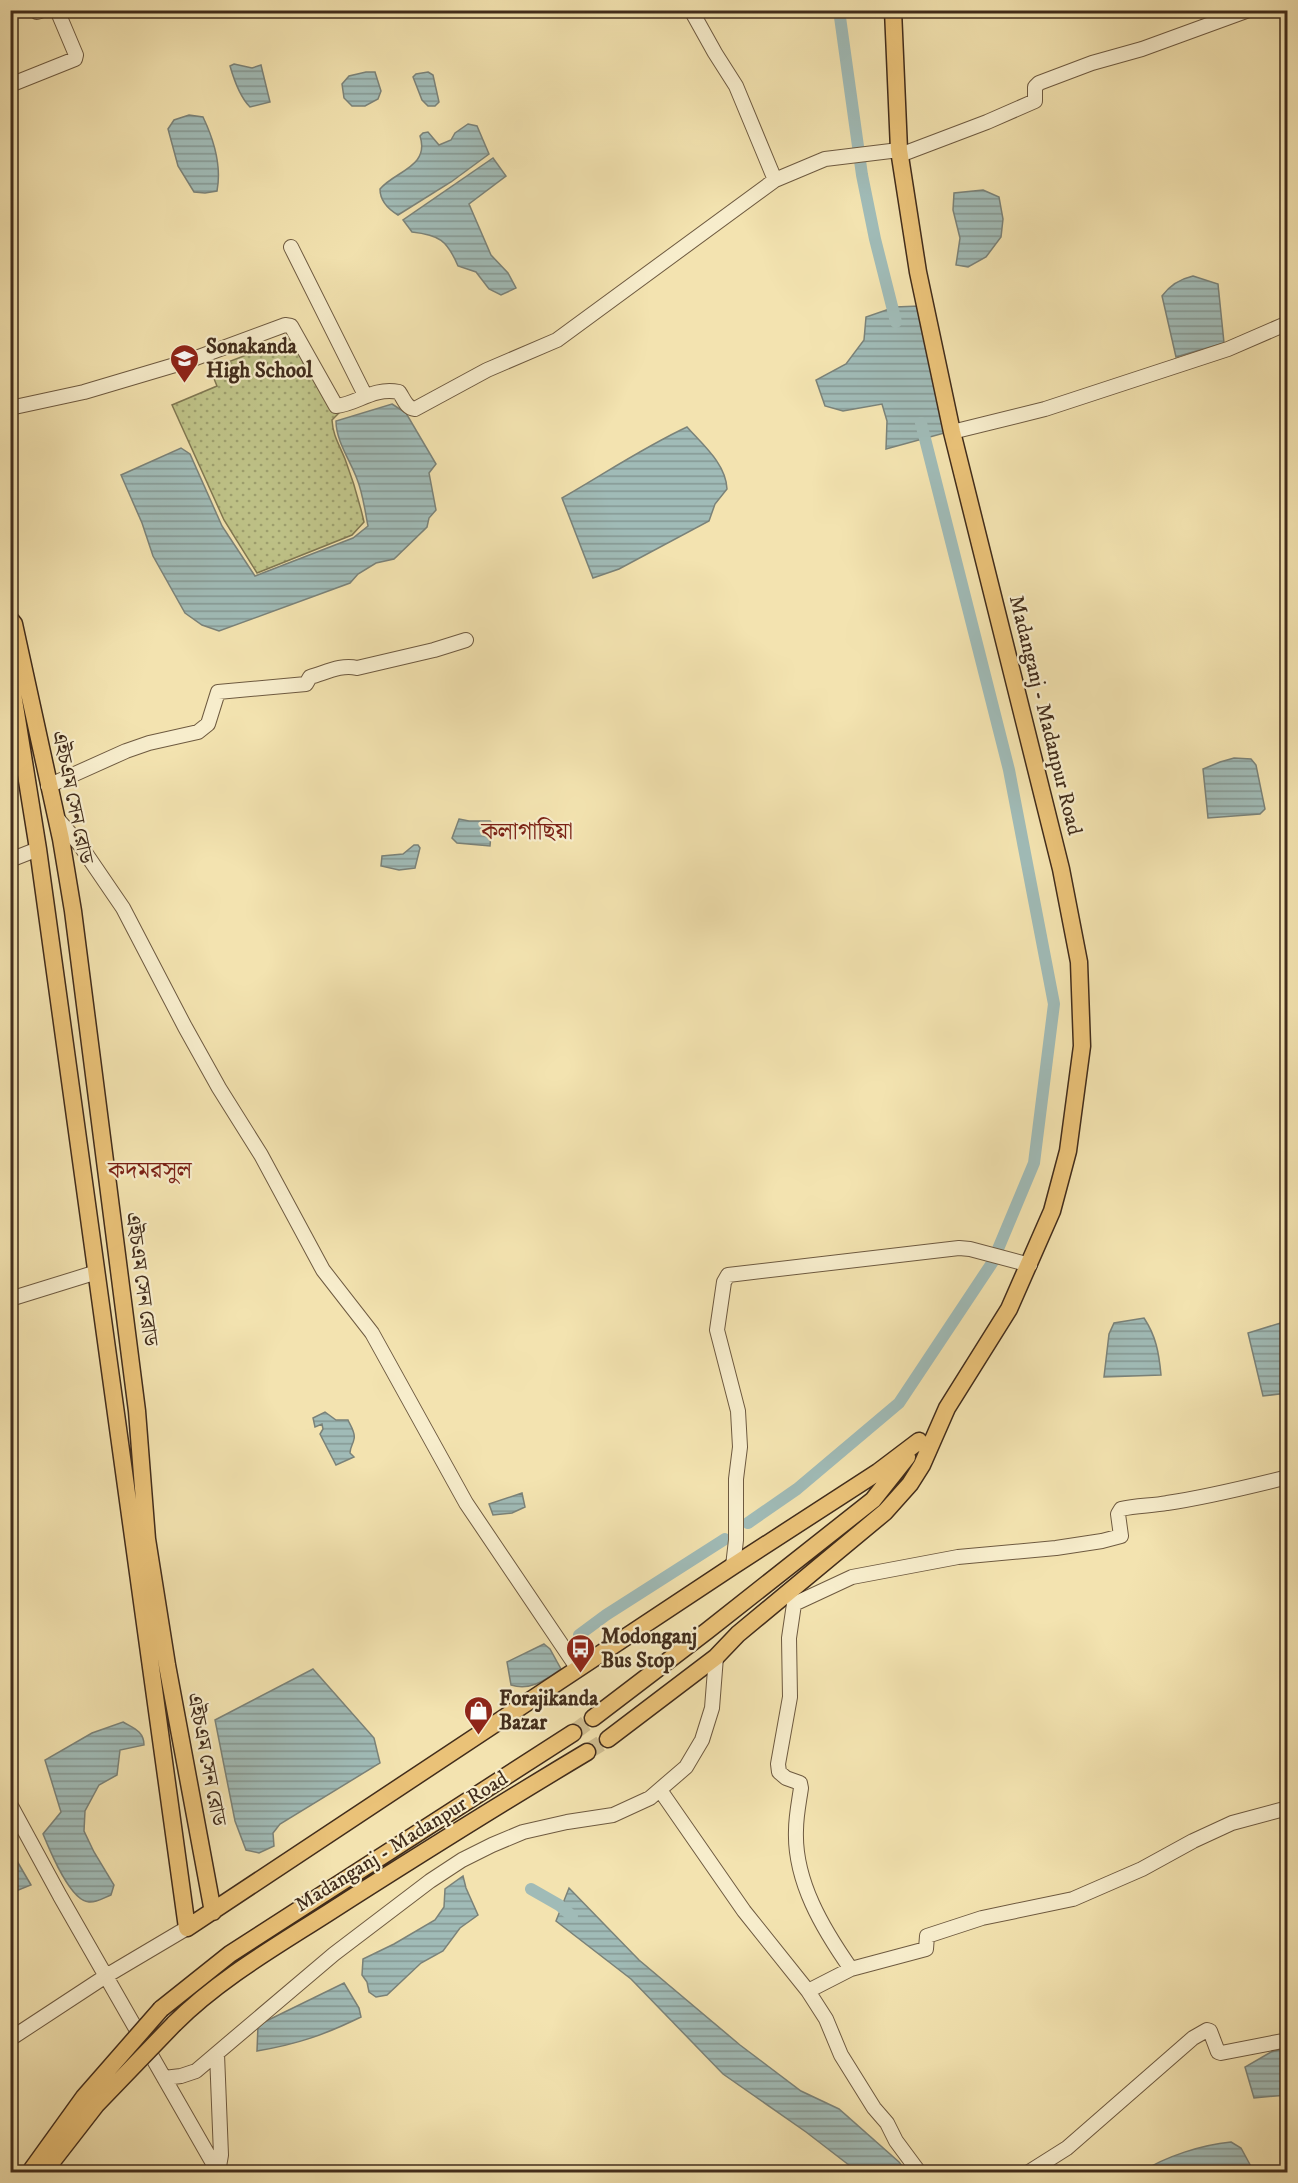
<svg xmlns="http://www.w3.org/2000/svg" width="1298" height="2183" font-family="'IM FELL DW Pica','Noto Serif Bengali',serif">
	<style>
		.park { fill: url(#park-dots); stroke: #807852; stroke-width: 1.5 }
		.water { fill: url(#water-rules); stroke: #7a8279; stroke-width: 1.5 }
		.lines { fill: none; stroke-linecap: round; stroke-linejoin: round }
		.canal { stroke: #a0bbb7; stroke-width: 12 }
		.major-tunnel { stroke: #cfbe92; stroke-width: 16; stroke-dasharray: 16 8; stroke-linecap: butt }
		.minor-casing { stroke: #6e5a40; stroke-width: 16 }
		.major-casing { stroke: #412c1b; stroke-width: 19 }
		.minor { stroke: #f7edcc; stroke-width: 14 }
		.major { stroke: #eac278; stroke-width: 16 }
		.major-bridge-casing { stroke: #412c1b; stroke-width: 19; stroke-linecap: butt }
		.major-bridge { stroke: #eac278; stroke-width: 16 }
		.labels { text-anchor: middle; stroke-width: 4.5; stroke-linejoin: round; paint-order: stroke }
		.poi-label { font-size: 21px; font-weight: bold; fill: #412c1b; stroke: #f7edcc; text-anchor: start }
		.street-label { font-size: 21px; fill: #412c1b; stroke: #f7edcc }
		.quarter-label { font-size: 24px; fill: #7a1f14; stroke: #f7edcc }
	</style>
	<defs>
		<pattern id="park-dots" width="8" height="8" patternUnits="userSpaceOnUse" patternTransform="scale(1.5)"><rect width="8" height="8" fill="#bfc388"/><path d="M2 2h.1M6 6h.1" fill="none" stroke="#9d9f6e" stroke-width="1.8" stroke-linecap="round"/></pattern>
		<pattern id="water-rules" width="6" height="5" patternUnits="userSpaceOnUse" patternTransform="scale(1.5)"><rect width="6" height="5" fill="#a0bbb7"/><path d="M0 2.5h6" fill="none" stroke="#849894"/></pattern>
	</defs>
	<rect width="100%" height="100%" fill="#f3e3b0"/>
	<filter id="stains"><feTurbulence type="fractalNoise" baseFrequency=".00333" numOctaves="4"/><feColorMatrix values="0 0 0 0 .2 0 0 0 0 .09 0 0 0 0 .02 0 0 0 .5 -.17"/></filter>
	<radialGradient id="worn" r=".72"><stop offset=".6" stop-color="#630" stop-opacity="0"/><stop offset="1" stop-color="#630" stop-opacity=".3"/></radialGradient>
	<path class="park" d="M 298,335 L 342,410 L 332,420 C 333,436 339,444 345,459 C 353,480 359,500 364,522 L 352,535 L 257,573 L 224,520 L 172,405 L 217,386 L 210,369 Z"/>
	<path class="water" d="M 234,64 L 252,68 L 261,65 L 270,102 L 250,107 C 240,97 234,80 230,66 Z
		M 366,72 L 375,72 L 381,91 L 378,99 L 365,106 L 352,106 L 344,98 L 342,84 L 349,76 Z
		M 428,72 L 433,75 L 439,102 L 435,106 L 428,106 L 422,100 L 413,77 L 416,74 Z
		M 189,115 L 203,117 C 214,140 222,165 217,191 L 205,193 L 194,192 L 178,166 L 168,129 L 174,120 Z
		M 468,124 L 477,126 L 489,154 L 451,182 L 398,215 C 388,209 380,201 380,189 C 395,171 430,167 420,136 L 423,133 L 428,132 L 439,145 L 451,140 L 455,133 Z
		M 493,158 L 506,176 L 469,204 L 491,255 L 508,273 L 516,288 L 501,295 L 489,289 L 476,272 L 458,266 C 447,240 439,235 412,232 L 403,220 Z
		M 983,190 L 999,197 L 1003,219 L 1001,237 L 986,257 L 968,267 L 956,265 L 960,238 L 953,210 L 954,193 Z
		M 1193,276 L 1218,284 L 1224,343 L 1176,357 L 1162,296 C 1170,285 1180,279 1193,276 Z
		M 919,306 L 948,432 L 886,449 L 887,421 L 882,404 L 843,411 L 825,406 L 816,380 L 846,364 L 864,340 L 866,317 L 895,307 Z
		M 392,404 L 406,413 L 436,464 L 429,473 L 436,510 L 429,518 L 427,527 L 394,559 L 376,563 L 358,574 L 350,583 L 219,631 L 202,625 L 185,613 L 153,556 L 142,523 L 121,475 L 181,448 L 190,454 L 222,526 L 255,576 L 353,538 L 368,526 C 365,511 363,494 357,479 C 350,460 336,441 336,421 Z
		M 687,427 C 703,445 726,464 727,489 L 715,504 L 709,521 L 619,569 L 593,578 L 562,498 C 604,474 644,447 687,427 Z
		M 1234,758 L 1251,759 L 1256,765 L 1265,809 L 1260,814 L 1208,818 L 1203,769 L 1220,762 Z
		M 459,819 L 469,821 L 490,821 L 492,823 L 490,846 L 457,843 L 452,838 Z
		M 414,845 L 418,845 L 420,848 L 415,868 L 399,870 L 381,866 L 382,856 L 403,854 Z
		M 1144,1318 C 1156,1336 1159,1353 1161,1375 L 1104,1377 L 1109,1334 L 1114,1323 Z
		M 1287,1321 L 1287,1393 L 1263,1396 L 1248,1333 Z
		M 325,1412 L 336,1420 L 348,1420 C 350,1425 356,1433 354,1439 C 353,1445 350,1447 350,1453 L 354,1457 L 336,1465 L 320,1434 L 323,1429 L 322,1424 L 315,1427 L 313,1418 Z
		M 522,1493 L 525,1507 L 512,1513 L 493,1515 L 489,1504 Z
		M 544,1644 L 550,1649 L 561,1669 C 545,1680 531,1691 511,1685 L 507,1662 Z
		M 313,1669 L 374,1738 L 380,1763 L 280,1824 L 273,1833 L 274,1846 L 259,1853 L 246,1850 L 235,1821 L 215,1720 Z
		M 123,1722 C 133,1728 144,1731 144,1745 L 120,1750 L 117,1775 L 99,1785 L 85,1811 L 84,1831 L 94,1852 L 114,1885 L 111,1895 C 105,1897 96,1903 89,1902 C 70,1901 50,1851 43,1834 L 61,1812 L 45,1760 L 92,1733 Z
		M 10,1849 L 31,1885 L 11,1893 L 10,1893 Z
		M 463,1876 L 466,1888 L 478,1915 L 460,1928 L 443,1951 L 421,1963 L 387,1995 L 376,1997 L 369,1992 L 367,1982 L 362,1975 L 363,1959 L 394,1944 L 435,1920 L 444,1907 L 445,1889 Z
		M 569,1888 L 639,1960 L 740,2045 L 801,2091 L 839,2109 L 899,2162 L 907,2172 L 858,2172 L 806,2132 L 723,2074 L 631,1979 L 556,1921 Z
		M 344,1983 L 359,2008 L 361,2017 C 324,2035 298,2044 257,2051 L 258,2025 Z
		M 1287,2048 L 1287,2095 L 1254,2098 L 1245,2067 L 1271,2052 Z
		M 1231,2142 L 1241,2148 L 1254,2172 L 1141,2172 C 1167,2156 1201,2145 1231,2142 Z"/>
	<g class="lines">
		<path class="canal" d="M 839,10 L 862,175 L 875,239 L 896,322
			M 921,423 L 1009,770 L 1054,1004 L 1034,1163 L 998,1249
			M 748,1523 L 797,1489 L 899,1403 L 994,1260
			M 579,1635 L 606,1615 L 725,1539
			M 531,1889 L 559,1905 L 572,1916"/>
		<path class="major-tunnel" d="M 573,1733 L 593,1718
			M 587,1752 L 608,1739"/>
		<defs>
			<path id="minor" d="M 35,10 L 37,12 L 43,10
				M 691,10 L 715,53 L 736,86 L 775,180
				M 10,85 L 75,59 L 76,55 L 57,10
				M 900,155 L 987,122 L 1035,101 L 1035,87 L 1039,83 L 1092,63 L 1142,49 L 1249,10
				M 291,247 L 365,395
				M 10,408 L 84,392 L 185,362 L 285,325 L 291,326 L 336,406 C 358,404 372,387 399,392 C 404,399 406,408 415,409 L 487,370 L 557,340 L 775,180 L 825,159 L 899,150
				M 952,432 L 1045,409 L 1228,349 L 1288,323
				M 48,786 L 126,751 L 149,743 L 198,732 L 208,724 L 218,692 L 306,684 L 310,677 C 325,673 341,664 357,668 L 434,650 L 466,640
				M 56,817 L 80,845 L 123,908 L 185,1027 L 219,1088 L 261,1155 L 323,1270 L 372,1333 L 466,1503 L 578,1669
				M 10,860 L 38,849
				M 10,1299 L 97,1272
				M 733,1566 L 736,1540 L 736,1479 L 740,1447 L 738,1411 L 717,1330 L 724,1282 L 728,1275 L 959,1248 L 970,1249 L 1030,1265
				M 660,1790 L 744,1911 L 808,1991 L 826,2019 L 841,2055 L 874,2108 L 887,2123 L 896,2141 L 919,2172
				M 10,1804 L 60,1896 L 218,2172
				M 851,1969 C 823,1929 794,1881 796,1830 C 796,1816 799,1802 801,1788 L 800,1783 L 786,1778 L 779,1772 L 778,1764 L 790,1697 L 789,1638 L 794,1604 L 852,1577 L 958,1557 L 1056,1548 L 1102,1541 L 1121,1536 L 1118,1514 L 1121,1509 C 1136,1505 1152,1506 1167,1503 C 1208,1497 1248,1487 1288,1477
				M 808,1991 L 851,1969 L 926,1949 L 927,1936 L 982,1918 L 1073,1899 L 1142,1869 L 1193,1841 L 1232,1823 L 1288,1808
				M 10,2039 L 106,1976 L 187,1928
				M 217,2054 L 221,2155 L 218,2172
				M 164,2078 L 181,2076 L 196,2071 L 334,1954 L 430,1881 L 462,1860 L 492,1845 L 523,1832 L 567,1822 L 613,1815 L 650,1798 L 686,1767 L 702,1740 L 712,1708 L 716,1657
				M 1029,2172 L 1067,2148 L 1193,2038 L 1207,2030 L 1210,2031 L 1218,2052 L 1221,2053 L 1288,2040"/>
			<path id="major" d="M 10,619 L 14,624 L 61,839 L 73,911 L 137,1411 L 147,1539 L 167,1665 L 213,1912
				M 10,675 L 38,849 L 187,1928 L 733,1566 L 878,1472 L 919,1441
				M 593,1718 L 707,1631 L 873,1500 L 907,1457
				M 608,1739 L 716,1657 L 738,1634 L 885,1512 L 910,1484 L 922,1465 L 947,1408 L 1009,1309 L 1052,1211 L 1068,1151 L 1082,1046 L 1079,962 L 1061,869 L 952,432 L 918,272 L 899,150 L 893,10
				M 161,2009 L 230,1954 L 573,1733
				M 174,2024 C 219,1979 275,1947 328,1913 C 414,1858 500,1804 587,1752"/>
		</defs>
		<use href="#minor" class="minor-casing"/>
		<use href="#major" class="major-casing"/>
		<use href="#minor" class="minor"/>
		<use href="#major" class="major"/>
		<defs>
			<path id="major-bridge" d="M 30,2172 L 84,2097 L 161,2009
				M 44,2172 L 96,2105 L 174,2024"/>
		</defs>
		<use href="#major-bridge" class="major-bridge-casing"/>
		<use href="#major-bridge" class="major-bridge"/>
	</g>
	<defs>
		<symbol id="school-pin" viewBox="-11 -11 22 30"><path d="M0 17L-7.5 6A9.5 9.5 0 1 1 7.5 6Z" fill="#8f2418" stroke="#f7edcc"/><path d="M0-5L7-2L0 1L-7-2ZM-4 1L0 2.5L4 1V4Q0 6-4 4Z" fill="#fff"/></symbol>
		<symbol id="bus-pin" viewBox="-11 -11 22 30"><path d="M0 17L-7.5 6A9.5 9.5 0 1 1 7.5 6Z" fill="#8f2418" stroke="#f7edcc"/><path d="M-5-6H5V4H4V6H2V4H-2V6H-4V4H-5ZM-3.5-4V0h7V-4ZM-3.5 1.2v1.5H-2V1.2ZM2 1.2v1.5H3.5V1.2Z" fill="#fff"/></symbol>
		<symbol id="shop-pin" viewBox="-11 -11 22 30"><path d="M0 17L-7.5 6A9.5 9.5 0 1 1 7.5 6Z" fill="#8f2418" stroke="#f7edcc"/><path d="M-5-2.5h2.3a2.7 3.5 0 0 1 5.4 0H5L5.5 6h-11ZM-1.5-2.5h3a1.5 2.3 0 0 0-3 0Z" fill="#fff"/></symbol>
	</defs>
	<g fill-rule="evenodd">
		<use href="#school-pin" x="168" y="342" width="33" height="45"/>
		<use href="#bus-pin" x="564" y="1632" width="33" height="45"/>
		<use href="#shop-pin" x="462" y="1694" width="33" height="45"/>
	</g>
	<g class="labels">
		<g class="poi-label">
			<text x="206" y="353">Sonakanda<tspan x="206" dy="24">High School</tspan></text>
			<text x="601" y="1643">Modonganj<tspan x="601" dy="24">Bus Stop</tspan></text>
			<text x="499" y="1705">Forajikanda<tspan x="499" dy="24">Bazar</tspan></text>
		</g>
		<g class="street-label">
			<text transform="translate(1046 715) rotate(76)" y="7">Madanganj - Madanpur Road</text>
			<text transform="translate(73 797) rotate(78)" y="7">এইচএম সেন রোড</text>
			<text transform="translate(142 1279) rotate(82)" y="7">এইচএম সেন রোড</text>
			<text transform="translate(207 1759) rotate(79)" y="7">এইচএম সেন রোড</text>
			<text transform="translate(401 1841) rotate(-32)" y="7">Madanganj - Madanpur Road</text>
		</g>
		<g class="quarter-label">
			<text x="527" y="839">কলাগাছিয়া</text>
			<text x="150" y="1178">কদমরসুল</text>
		</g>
	</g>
	<rect width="1298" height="2183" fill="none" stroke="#f3e3b0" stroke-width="36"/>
	<rect x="12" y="12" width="1274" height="2159" fill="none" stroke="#412c1b" stroke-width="3"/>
	<rect x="18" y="18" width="1262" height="2147" fill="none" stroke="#412c1b" stroke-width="1.5"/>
	<rect width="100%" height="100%" filter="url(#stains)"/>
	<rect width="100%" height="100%" fill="url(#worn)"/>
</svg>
